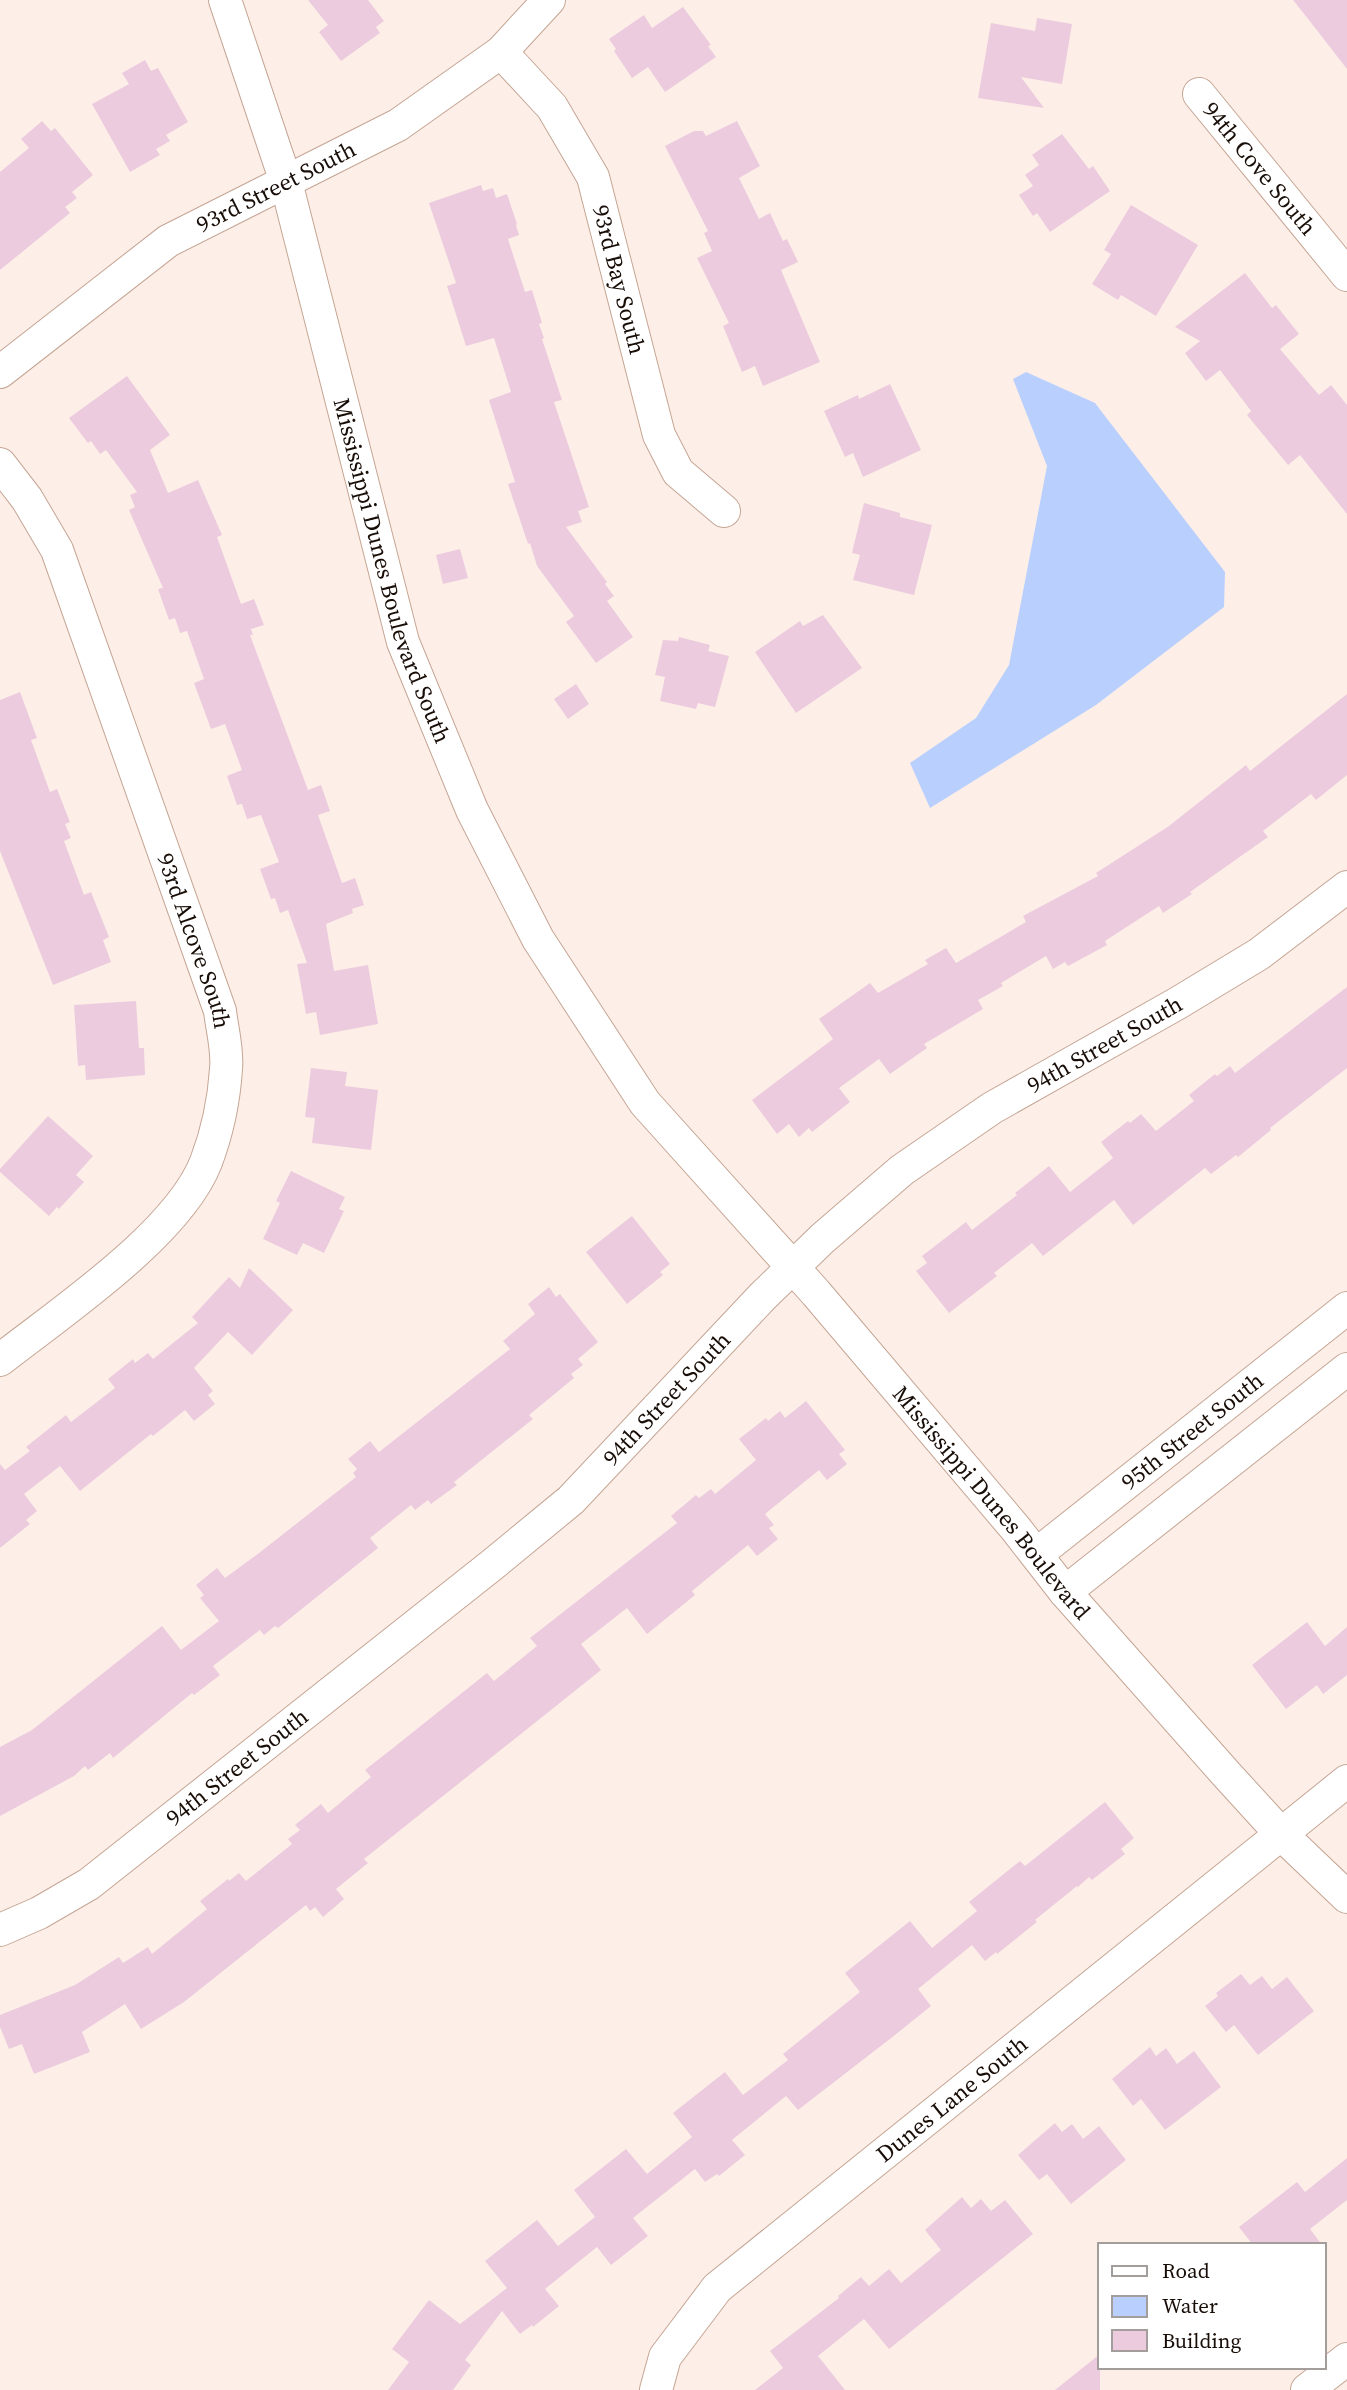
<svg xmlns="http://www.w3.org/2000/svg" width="1347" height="2390" font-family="'Source Serif 4',serif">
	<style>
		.water { fill: #b9cffd }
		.building { fill: #eccbde }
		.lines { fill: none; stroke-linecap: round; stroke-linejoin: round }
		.minor-casing { stroke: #c5a594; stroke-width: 34 }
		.minor { stroke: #fff; stroke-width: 32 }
		.labels { text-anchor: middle; stroke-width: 7; stroke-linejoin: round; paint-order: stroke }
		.street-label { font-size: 23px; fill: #180d07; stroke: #fff }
	</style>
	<rect width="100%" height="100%" fill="#fdefe8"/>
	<path class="water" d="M 1026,372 L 1095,403 L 1225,572 L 1224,607 L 1096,705 L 930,808 L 910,763 L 976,718 L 1009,665 L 1047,466 L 1013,379 Z"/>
	<path class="building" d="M 308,0 L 368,0 L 384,21 L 376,27 L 380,33 L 341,61 L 319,32 L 328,25 Z
		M 1293,0 L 1347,0 L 1347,69 L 1305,15 Z
		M 683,7 L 711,45 L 708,46 L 716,57 L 665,92 L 648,67 L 632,78 L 614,51 L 616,49 L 609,39 L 644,15 L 652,28 Z
		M 1037,18 L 1072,24 L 1062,84 L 1021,77 L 1044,108 L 978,98 L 991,23 L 1035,31 Z
		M 145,60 L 151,71 L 158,68 L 188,122 L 166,135 L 170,141 L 156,149 L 160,155 L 130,172 L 92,104 L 129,84 L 122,73 Z
		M 42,121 L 51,131 L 55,128 L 93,175 L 72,192 L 77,198 L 65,207 L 70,213 L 0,270 L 0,172 L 29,148 L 21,139 Z
		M 737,121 L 760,166 L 739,178 L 759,219 L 770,213 L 783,241 L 787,239 L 798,262 L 781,270 L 820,362 L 763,386 L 755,366 L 742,372 L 723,326 L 729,323 L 697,258 L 712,251 L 704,233 L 708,231 L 665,146 L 694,131 L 703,131 L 706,136 Z
		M 1062,134 L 1089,169 L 1093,166 L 1110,191 L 1050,232 L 1037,213 L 1033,216 L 1019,195 L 1033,186 L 1025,175 L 1039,165 L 1032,155 Z
		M 481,185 L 483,191 L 493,188 L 496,198 L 507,194 L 517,224 L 516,225 L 519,235 L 508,239 L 525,292 L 532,290 L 542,323 L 539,324 L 544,338 L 542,339 L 562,400 L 554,402 L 589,507 L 578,511 L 582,522 L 566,527 L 607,582 L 605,584 L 614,596 L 607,601 L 633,637 L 596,663 L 566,622 L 574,616 L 537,566 L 530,543 L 528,544 L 508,484 L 515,482 L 489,400 L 511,392 L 494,338 L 466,346 L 447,286 L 456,283 L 429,203 Z
		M 1131,205 L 1198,245 L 1156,316 L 1121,295 L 1118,300 L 1092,284 L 1111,254 L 1104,250 Z
		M 1245,273 L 1272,308 L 1276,305 L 1299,334 L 1280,349 L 1319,395 L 1331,385 L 1347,405 L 1347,514 L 1300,455 L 1288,465 L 1247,415 L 1251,411 L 1220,370 L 1206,381 L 1185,353 L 1200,341 L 1175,327 Z
		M 127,376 L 170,435 L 150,450 L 168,493 L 198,480 L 222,535 L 217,537 L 241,604 L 254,599 L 264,625 L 251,629 L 253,635 L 250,635 L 308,790 L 321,785 L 330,811 L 318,815 L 342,883 L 355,878 L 364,905 L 352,909 L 353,913 L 326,924 L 334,971 L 368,965 L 378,1024 L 320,1035 L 316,1012 L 306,1014 L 297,964 L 307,963 L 288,910 L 280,913 L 275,898 L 271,899 L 260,869 L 279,862 L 261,815 L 247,819 L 242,804 L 237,805 L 227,776 L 242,770 L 225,724 L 211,729 L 194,683 L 204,679 L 187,631 L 180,633 L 175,618 L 169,620 L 158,589 L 163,588 L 129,510 L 135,507 L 130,495 L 137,492 L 106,450 L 100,454 L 91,441 L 88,443 L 69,418 Z
		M 890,384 L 921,450 L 863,477 L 853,453 L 845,457 L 824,411 L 858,395 L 859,399 Z
		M 864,503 L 900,513 L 900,517 L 932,525 L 914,595 L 853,580 L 860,555 L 852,553 Z
		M 460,549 L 468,578 L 443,584 L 436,555 Z
		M 823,615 L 862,668 L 796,713 L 755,652 L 800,621 L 803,626 Z
		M 679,637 L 710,645 L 708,651 L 729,656 L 715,707 L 698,703 L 696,709 L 660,701 L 665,677 L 655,675 L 663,640 L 678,641 Z
		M 576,684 L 589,704 L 568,719 L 554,699 Z
		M 20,692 L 37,738 L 31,740 L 50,792 L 57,789 L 70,822 L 65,824 L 71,838 L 64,841 L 84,895 L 91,892 L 109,937 L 103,940 L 111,962 L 53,985 L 0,851 L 0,700 Z
		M 1347,694 L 1347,775 L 1316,800 L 1311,794 L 1263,831 L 1268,837 L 1190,892 L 1192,894 L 1163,913 L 1159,906 L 1105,941 L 1107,945 L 1068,966 L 1065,962 L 1053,969 L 1046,956 L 1001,983 L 1003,986 L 978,1000 L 983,1009 L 924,1044 L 927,1048 L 890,1074 L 879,1059 L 839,1088 L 850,1102 L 812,1132 L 809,1128 L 799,1137 L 789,1124 L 777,1134 L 752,1100 L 833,1039 L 819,1019 L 870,983 L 878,993 L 928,964 L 925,960 L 946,948 L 956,963 L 1026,922 L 1023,916 L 1098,876 L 1096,873 L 1169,826 L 1246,765 L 1250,771 Z
		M 1347,987 L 1347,1068 L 1270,1128 L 1271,1130 L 1238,1157 L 1236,1155 L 1211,1174 L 1205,1168 L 1133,1225 L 1114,1200 L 1043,1256 L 1032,1243 L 994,1273 L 997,1276 L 949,1313 L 916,1271 L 927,1263 L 922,1256 L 966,1222 L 972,1230 L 1017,1195 L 1015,1193 L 1049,1166 L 1070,1192 L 1113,1158 L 1101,1142 L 1128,1121 L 1130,1123 L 1141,1114 L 1156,1131 L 1194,1101 L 1189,1095 L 1215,1074 L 1217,1076 L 1230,1066 L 1235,1073 Z
		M 136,1001 L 139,1048 L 144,1048 L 145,1075 L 86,1080 L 85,1065 L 78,1066 L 74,1005 Z
		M 311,1068 L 347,1072 L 345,1086 L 378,1090 L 371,1150 L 312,1143 L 315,1118 L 305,1117 Z
		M 48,1116 L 93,1156 L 76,1175 L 84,1182 L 59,1209 L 57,1207 L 49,1216 L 0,1172 L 0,1169 Z
		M 291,1171 L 345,1197 L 339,1209 L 344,1211 L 324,1253 L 303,1243 L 297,1255 L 263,1239 L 280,1203 L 276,1201 Z
		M 632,1216 L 670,1264 L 660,1272 L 663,1275 L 627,1304 L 586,1252 Z
		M 249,1268 L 293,1310 L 252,1355 L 228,1332 L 194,1368 L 213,1391 L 208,1395 L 215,1404 L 194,1421 L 185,1410 L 153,1436 L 151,1434 L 80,1491 L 60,1466 L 24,1494 L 37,1511 L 26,1520 L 30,1524 L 0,1548 L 0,1464 L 5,1470 L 30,1451 L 26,1447 L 66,1415 L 71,1422 L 115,1388 L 108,1379 L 133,1359 L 135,1363 L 148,1353 L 153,1359 L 198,1323 L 192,1317 L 229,1277 L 240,1288 Z
		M 549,1287 L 556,1297 L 560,1294 L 598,1342 L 578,1359 L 583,1365 L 571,1374 L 574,1378 L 529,1415 L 533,1419 L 454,1482 L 457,1485 L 431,1504 L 428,1500 L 415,1510 L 411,1505 L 370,1538 L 378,1548 L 278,1628 L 275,1626 L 264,1635 L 260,1630 L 213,1666 L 220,1675 L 194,1695 L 192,1693 L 113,1758 L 110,1753 L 88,1770 L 85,1766 L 74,1776 L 0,1816 L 0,1747 L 32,1730 L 162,1626 L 181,1650 L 219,1621 L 200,1598 L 204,1595 L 196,1585 L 217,1568 L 225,1578 L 259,1553 L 356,1477 L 353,1473 L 357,1469 L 348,1459 L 370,1441 L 379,1452 L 510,1349 L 503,1341 L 535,1314 L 528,1304 Z
		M 806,1401 L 845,1450 L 839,1454 L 847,1464 L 827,1480 L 819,1470 L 765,1514 L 774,1525 L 769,1528 L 778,1539 L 757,1556 L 748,1545 L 692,1591 L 695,1595 L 647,1634 L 627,1608 L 581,1644 L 601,1670 L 364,1859 L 368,1863 L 336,1889 L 344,1899 L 323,1917 L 315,1907 L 310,1911 L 306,1905 L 184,2002 L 141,2029 L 125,2004 L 82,2032 L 90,2052 L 34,2074 L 22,2044 L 9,2049 L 0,2027 L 0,2015 L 75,1985 L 119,1957 L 123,1963 L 148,1947 L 152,1954 L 207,1909 L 200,1901 L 228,1879 L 229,1881 L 239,1873 L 246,1881 L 292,1844 L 288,1839 L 300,1830 L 295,1825 L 321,1804 L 328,1813 L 371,1777 L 365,1770 L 393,1748 L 487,1673 L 494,1681 L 537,1646 L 530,1638 L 677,1523 L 671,1516 L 696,1495 L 699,1498 L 711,1489 L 715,1494 L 756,1460 L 739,1439 L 766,1418 L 768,1421 L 780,1411 L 785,1418 Z
		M 1307,1622 L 1325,1646 L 1347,1627 L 1347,1675 L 1323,1694 L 1317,1685 L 1286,1709 L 1252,1665 Z
		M 1105,1802 L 1134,1838 L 1121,1849 L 1125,1854 L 1092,1880 L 1089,1877 L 1078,1887 L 1077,1886 L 1035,1920 L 1037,1922 L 997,1954 L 996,1952 L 985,1961 L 972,1945 L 918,1989 L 931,2006 L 895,2035 L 798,2110 L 786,2096 L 732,2140 L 745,2155 L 719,2176 L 717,2174 L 705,2182 L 695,2169 L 633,2218 L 648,2236 L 611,2265 L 597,2247 L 545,2289 L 559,2306 L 533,2327 L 532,2325 L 520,2334 L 502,2311 L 465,2360 L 471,2365 L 453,2390 L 388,2390 L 409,2362 L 392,2349 L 429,2300 L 460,2324 L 507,2288 L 485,2261 L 537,2220 L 558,2246 L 595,2217 L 574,2190 L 626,2149 L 647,2174 L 692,2137 L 673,2113 L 725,2072 L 743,2095 L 788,2060 L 783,2054 L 860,1992 L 845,1973 L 910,1921 L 932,1948 L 977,1911 L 969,1902 L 1020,1861 L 1025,1866 Z
		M 1241,1974 L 1250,1985 L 1262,1976 L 1272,1989 L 1287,1977 L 1314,2011 L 1258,2055 L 1234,2025 L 1226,2032 L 1205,2006 L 1218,1996 L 1216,1993 Z
		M 1150,2047 L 1156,2056 L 1166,2048 L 1177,2064 L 1194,2051 L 1221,2087 L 1165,2130 L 1141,2099 L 1133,2106 L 1112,2079 Z
		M 1055,2123 L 1062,2132 L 1072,2124 L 1083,2139 L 1099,2126 L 1126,2160 L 1071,2204 L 1047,2174 L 1039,2180 L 1018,2155 Z
		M 1347,2158 L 1347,2200 L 1310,2229 L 1322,2245 L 1253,2245 L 1239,2227 L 1297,2182 L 1305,2192 Z
		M 962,2197 L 971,2208 L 981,2199 L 991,2211 L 1005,2200 L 1033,2234 L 889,2349 L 864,2319 L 818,2356 L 845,2390 L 755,2390 L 783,2368 L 770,2351 L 839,2298 L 838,2296 L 861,2277 L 869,2286 L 889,2269 L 901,2283 L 941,2250 L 925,2230 Z
		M 1100,2354 L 1100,2390 L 1055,2390 Z"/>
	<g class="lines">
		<defs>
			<g id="minor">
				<path id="s1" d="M 225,0 L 286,182 L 403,642 L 472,810 L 538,939 L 645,1103 L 816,1293 L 1016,1529 L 1065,1592 L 1228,1776 L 1281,1834 L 1347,1897"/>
				<path id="s2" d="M 501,52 L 552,107 L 593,177 L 659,435 L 678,472 L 724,511"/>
				<path id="s3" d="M 1199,94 L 1347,275"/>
				<path id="s4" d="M 0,372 L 168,241 L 398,125 L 501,52 L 549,0"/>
				<path id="s5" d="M 0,464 L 27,499 L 57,550 L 220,1011 C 222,1029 228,1050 226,1069 C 224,1100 217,1133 206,1162 C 178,1234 61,1312 0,1360"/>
				<path id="s6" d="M 1037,1554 L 1347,1308"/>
				<path d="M 1065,1592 L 1347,1369"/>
				<path id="s7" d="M 0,1930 L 39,1913 L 89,1884 L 492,1565 L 571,1500 L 763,1296 L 823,1238 L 902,1170 L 992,1108 L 1178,1003 L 1259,954 L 1347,887"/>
				<path id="s8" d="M 656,2390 L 665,2357 L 717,2288 L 1347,1781"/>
				<path d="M 1307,2390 L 1347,2359"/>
			</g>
		</defs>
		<use href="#minor" class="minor-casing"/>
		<use href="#minor" class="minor"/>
	</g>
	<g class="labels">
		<g class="street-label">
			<text dy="8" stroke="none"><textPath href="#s3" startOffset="96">94th Cove South</textPath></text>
			<text dy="8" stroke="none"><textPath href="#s4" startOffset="334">93rd Street South</textPath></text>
			<text dy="8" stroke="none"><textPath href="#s2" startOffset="262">93rd Bay South</textPath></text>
			<text dy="8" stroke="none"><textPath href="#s1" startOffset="595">Mississippi Dunes Boulevard South</textPath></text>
			<text dy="8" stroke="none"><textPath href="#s5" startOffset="518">93rd Alcove South</textPath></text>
			<text dy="8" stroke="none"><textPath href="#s7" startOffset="1423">94th Street South</textPath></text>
			<text dy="8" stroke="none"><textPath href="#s7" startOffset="856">94th Street South</textPath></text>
			<text dy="8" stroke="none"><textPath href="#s6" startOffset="198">95th Street South</textPath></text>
			<text dy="8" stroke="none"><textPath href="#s1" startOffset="1718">Mississippi Dunes Boulevard</textPath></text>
			<text dy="8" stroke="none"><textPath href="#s7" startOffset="289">94th Street South</textPath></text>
			<text dy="8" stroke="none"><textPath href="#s8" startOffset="422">Dunes Lane South</textPath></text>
		</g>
	</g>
	<rect x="1098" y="2243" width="228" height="126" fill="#ffffff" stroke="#a39e9c" stroke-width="2"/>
	<rect x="1112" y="2266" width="35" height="10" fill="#ffffff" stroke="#a39e9c" stroke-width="2"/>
	<text x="1162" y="2278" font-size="21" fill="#180d07">Road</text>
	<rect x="1112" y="2296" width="35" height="21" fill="#b9cffd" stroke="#a39e9c" stroke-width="2"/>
	<text x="1162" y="2313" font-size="21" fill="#180d07">Water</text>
	<rect x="1112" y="2330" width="35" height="21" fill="#eccbde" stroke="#a39e9c" stroke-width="2"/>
	<text x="1162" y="2348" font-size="21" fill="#180d07">Building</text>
</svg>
